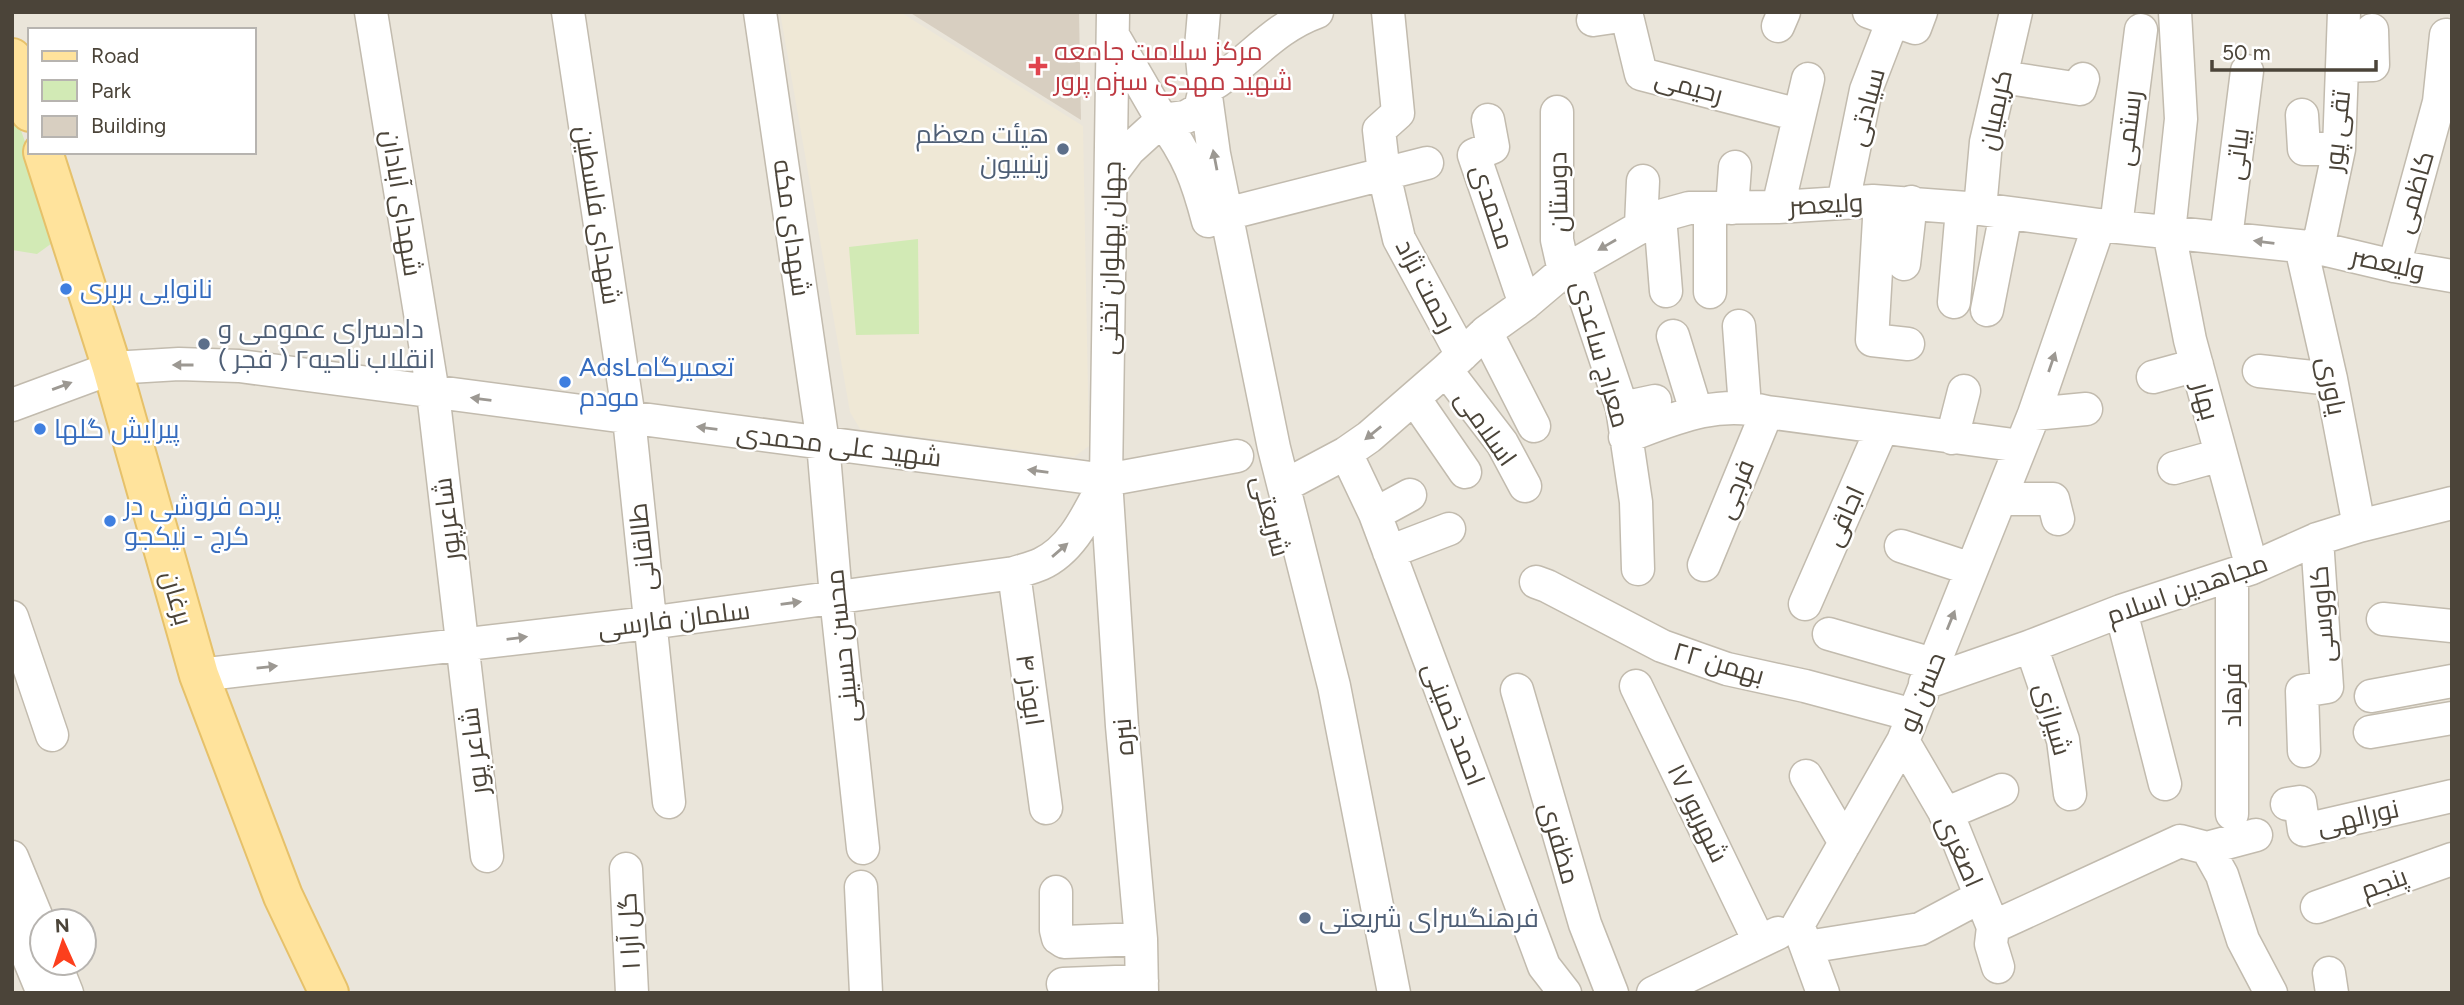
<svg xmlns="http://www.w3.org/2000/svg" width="2464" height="1005" font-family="Figtree,Cairo,sans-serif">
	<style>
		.residential { fill: #eae5da; fill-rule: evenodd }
		.education { fill: #efe8d6 }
		.green { fill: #d2eab5 }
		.building { fill: #d8cfc1 }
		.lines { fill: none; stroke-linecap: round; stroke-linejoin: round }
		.minor-casing { stroke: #c2bbae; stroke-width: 35 }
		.major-casing { stroke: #e6c16a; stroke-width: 42 }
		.minor { stroke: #fff; stroke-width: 32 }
		.major { stroke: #ffe39c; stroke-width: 38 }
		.oneway { fill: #9c9892 }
		.health-dot { fill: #e0444e; stroke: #fff; stroke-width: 2.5 }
		.service-dot { fill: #5c6f8a; stroke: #fff; stroke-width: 2.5 }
		.shop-dot { fill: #3f7fe0; stroke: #fff; stroke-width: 2.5 }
		.labels { text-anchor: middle; stroke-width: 5; stroke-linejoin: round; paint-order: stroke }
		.health-label { font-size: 26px; fill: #be3a42; stroke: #fff; text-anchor: start }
		.street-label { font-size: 26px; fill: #4b4439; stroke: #fff }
		.service-label { font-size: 26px; fill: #4e5e75; stroke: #fff; text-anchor: start }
		.shop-label { font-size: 26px; fill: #366cbe; stroke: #fff; text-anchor: start }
	</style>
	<rect width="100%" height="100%" fill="#f6f3ec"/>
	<path class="residential" d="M 12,12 L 2452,12 L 2452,993 L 12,993 ZM 30,30 L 254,30 L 254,152 L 30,152 ZM 42,921 L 84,921 L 84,963 L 42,963 Z"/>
	<path class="education" d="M 780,12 L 900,12 L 1083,126 L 1089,446 L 1074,457 L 860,429 L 850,412 Z"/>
	<path class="green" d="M 12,105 L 59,238 L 37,254 L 12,250 Z
		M 918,239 L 919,334 L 856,335 L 849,247 Z"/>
	<path class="building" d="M 909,12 L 1079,12 L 1081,120 Z"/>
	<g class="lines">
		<defs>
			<path id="minor" d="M 371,12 L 433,393 L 487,856
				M 568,12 L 629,418 L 669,802
				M 760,12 L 823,443 L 836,597 L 863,848
				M 1113,12 L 1106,480 L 1122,726 L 1141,939 L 1142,993
				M 1317,12 C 1270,29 1247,66 1205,89 L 1214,154 L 1274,448 L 1334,686 L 1394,993
				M 1388,12 L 1398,113 L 1379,130 L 1384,174 L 1399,239 L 1462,355
				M 1626,12 L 1641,74 L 1799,115
				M 1869,12 L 1915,28 L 1921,12
				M 2175,12 L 2181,119 L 2169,232 L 2190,340 L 2252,568
				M 1593,20 L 1627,15
				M 1778,26 L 1784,12
				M 1114,37 L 1162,120 L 1186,117 L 1200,109 L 1205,89 L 1201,47 L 1204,12
				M 2343,66 L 2373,65 L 2372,30
				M 2002,77 L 2080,89 L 2083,79
				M 1557,112 L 1557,240 L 1564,271
				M 2302,115 L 2304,149 L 2339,149
				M 1488,120 L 1493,147 L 1474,155 L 1525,304
				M 1111,174 L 1129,150 L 1162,120 C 1188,155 1197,179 1208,221
				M 1880,202 L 1872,340 L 1908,344
				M 1843,203 L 1866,90 L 1896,12
				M 1778,207 L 1808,79
				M 1732,208 L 1735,167
				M 1980,209 L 1986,142 L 2016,12
				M 1226,214 L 1427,163
				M 1660,216 L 1666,291
				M 1641,225 L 1643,181
				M 2116,226 L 2141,30
				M 2226,238 L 2247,71
				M 2301,247 L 2331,379 L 2359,526
				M 2318,248 L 2339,149 L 2344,12
				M 1904,264 L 1911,202
				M 1574,265 L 1622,408 L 1636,502 L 1638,569
				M 2394,266 L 2439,102 L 2446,35
				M 1710,292 L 1710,208
				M 1954,302 L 1962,209
				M 1987,310 L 2006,213
				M 1739,326 L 1745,407
				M 1486,332 L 1534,426
				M 1673,336 L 1696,411
				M 1446,370 L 1502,443 L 1525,486
				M 2259,371 L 2331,379
				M 2153,377 L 2197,365
				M 1414,398 L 1465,472
				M 12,405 L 112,368 L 179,364 L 239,366 L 1106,480 L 1237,456
				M 1622,408 L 1655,401
				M 2034,414 L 2086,409
				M 1625,437 C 1673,419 1716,399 1767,412 L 2021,446
				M 1952,438 L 1964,391
				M 1346,453 L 1375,514 L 1544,966 L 1565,993
				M 2174,468 L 2221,455
				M 1284,486 L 1346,453 L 1369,437 L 1446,370 L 1486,332 L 1525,304 L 1564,271 L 1660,216 L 1689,208 L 1778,207 L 1873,201 L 1980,209 L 2099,225 L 2318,248 L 2394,266 L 2452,276
				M 2000,499 L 2053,499 L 2058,519
				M 1375,514 L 1410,495
				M 1901,546 L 1971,569
				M 1389,552 L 1449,529
				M 1704,565 L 1767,412
				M 1014,573 L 1046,808
				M 2232,575 L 2232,814
				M 1536,582 L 1547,586 L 1662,646 L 1727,669 L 1805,686 L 1913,715
				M 1805,604 L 1882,428
				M 2121,611 L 2165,784
				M 12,617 L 52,735
				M 2383,619 L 2452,626
				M 1829,634 L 1933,664
				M 2031,646 L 2063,740 L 2070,794
				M 199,675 L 649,623 L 1014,573 C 1023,570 1032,568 1041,564 C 1074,549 1089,511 1106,480
				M 1925,683 L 2031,646 L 2121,611 L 2252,568 L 2317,539 L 2359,526 L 2452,503
				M 1636,686 L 1759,941
				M 1517,690 L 1585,924 L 1612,993
				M 2371,696 L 2452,681
				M 2370,732 L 2452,718
				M 1903,741 L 1952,825 L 1993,927 L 1991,944 L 1998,967
				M 2304,751 L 2302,691 L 2327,687 L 2317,539
				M 1806,776 L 1845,843
				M 2287,804 L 2300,802 L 2304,830 L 2452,796
				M 1945,814 L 2002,790
				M 2207,848 L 2256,835
				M 12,857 L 42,930
				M 626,869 L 632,993
				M 861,887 L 866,993
				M 1056,892 L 1056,930 L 1058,938 L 1064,942 L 1141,939
				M 2317,907 L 2452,859
				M 12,918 L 43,993
				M 1798,925 L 1903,741 L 2034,414 L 2099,225
				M 1993,927 L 2180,841 L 2207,848 L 2222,875 L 2243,940 L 2271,993
				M 1800,930 L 1823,993
				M 1807,947 L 1920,929 L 1980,897
				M 55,963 L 67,993
				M 2329,973 L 2332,993
				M 1063,984 L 1142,981
				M 1653,993 L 1778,933"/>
			<path id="major" d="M 12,58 L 30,112
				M 43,152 L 112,368 L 199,675 L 283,896 L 329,993"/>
		</defs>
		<use href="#minor" class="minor-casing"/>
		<use href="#major" class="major-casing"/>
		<use href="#minor" class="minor"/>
		<use href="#major" class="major"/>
	</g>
	<defs><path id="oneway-solid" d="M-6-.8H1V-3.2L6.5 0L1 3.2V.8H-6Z" transform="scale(1.75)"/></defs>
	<g class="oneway">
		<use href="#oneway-solid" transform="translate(1215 160) rotate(-101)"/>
		<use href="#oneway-solid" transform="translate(2264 242) rotate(-173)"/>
		<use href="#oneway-solid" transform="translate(1607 245) rotate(150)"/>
		<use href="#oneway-solid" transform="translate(2052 362) rotate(-71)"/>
		<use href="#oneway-solid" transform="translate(183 365) rotate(-180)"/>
		<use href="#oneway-solid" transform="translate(62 386) rotate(-20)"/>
		<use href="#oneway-solid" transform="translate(481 399) rotate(-173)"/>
		<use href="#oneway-solid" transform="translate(707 428) rotate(-173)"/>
		<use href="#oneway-solid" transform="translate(1373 433) rotate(141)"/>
		<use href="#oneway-solid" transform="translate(1038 471) rotate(-172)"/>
		<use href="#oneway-solid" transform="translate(1060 550) rotate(-41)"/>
		<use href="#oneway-solid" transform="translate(791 603) rotate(-8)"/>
		<use href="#oneway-solid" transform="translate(1951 620) rotate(-68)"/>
		<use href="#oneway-solid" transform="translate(517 638) rotate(-7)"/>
		<use href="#oneway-solid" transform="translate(267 667) rotate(-6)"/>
	</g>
	<path class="health-dot" d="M1034.5 55.5h7v7h7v7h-7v7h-7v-7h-7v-7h7z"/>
	<g class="service-dot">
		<circle cx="1063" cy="149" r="7"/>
		<circle cx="204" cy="344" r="7"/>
		<circle cx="1305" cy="918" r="7"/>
	</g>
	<g class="shop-dot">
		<circle cx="66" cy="289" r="7"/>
		<circle cx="565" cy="382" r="7"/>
		<circle cx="40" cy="429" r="7"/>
		<circle cx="110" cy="521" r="7"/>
	</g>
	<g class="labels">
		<g class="health-label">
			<text x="1054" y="60">مرکز سلامت جامعه<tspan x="1054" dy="30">شهید مهدی سبزه پرور</tspan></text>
		</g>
		<g class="street-label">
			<text transform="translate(1689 86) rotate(15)" y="9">رحیمی</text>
			<text transform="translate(1866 107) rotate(-75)" y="9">سیادتی</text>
			<text transform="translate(1995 110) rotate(-78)" y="9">کریمیان</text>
			<text transform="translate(2128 128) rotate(-83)" y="9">رستمی</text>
			<text transform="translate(2337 131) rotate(-84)" y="9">تقی پور</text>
			<text transform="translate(2237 154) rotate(-83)" y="9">بیاتی</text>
			<text transform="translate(1558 192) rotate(-91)" y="9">دوستان</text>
			<text transform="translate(2414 192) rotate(-74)" y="9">کاظمی</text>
			<text transform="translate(402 203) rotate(81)" y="9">شهدای آبادان</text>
			<text transform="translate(1826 204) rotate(-3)" y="9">ولیعصر</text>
			<text transform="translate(1493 207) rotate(72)" y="9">محمدی</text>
			<text transform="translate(598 215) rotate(81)" y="9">شهدای فلسطین</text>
			<text transform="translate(792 228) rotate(82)" y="9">شهدای مکه</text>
			<text transform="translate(1110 258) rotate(-89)" y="9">جهان پهلوان تختی</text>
			<text transform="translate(2388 263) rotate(12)" y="9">ولیعصر</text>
			<text transform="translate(1426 286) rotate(63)" y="9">رحمت نژاد</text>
			<text transform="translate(1601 354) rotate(74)" y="9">معراج ساعدی</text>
			<text transform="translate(2332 386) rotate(79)" y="9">یاوری</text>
			<text transform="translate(2206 401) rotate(75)" y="9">بهار</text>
			<text transform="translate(1486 428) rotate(55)" y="9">اسلامی</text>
			<text transform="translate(839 445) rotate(7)" y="9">شهید علی محمدی</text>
			<text transform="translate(1735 489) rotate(-68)" y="9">فرجی</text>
			<text transform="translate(1271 516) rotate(75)" y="9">شریعتی</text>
			<text transform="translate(1844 516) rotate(-66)" y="9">اجاقی</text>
			<text transform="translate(447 519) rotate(-97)" y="9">شاعرپور</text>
			<text transform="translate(642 547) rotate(-96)" y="9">طالقانی</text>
			<text transform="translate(2187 589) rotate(-19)" y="9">مجاهدین اسلام</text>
			<text transform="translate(177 598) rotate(74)" y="9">برغان</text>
			<text transform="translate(2322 614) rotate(-94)" y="9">کاووسی</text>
			<text transform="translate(674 619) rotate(-7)" y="9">سلمان فارسی</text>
			<text transform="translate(842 646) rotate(-96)" y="9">محسن حسینی</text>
			<text transform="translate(1719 663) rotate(16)" y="9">۲۲ بهمن</text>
			<text transform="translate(1030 690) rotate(82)" y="9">ابوذر ۴</text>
			<text transform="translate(1922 692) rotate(-68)" y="9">حسن لو</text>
			<text transform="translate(2232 695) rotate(-90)" y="9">فرهاد</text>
			<text transform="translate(2053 719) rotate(74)" y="9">شیرازی</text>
			<text transform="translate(1454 724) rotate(69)" y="9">احمد خمینی</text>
			<text transform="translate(1123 737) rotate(-95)" y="9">نبره</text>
			<text transform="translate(474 751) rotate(-97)" y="9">شاعر پور</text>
			<text transform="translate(1698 813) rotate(64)" y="9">۱۷ شهریور</text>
			<text transform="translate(2358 817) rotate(-13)" y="9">نورالهی</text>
			<text transform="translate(1560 843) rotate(74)" y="9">مظفری</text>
			<text transform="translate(1960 851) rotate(66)" y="9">اصغری</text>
			<text transform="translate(2384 883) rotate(-20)" y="9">پنجم</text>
			<text transform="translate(629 931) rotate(-93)" y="9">گل آرا ۱</text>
		</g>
		<g class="service-label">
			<text x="1049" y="143" text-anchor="end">هیئت معظم<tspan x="1049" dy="30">زینبیون</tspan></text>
			<text x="218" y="338">دادسرای عمومی و<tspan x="218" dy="30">انقلاب ناحیه۲ ( فجر )</tspan></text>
			<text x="1319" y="927">فرهنگسرای شریعتی</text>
		</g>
		<g class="shop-label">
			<text x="80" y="298">نانوایی بربری</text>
			<text x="579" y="376">AdsLتعمیرگاه<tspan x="579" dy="30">مودم</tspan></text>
			<text x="54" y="438">پیرایش گلها</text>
			<text x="124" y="515">پرده فروشی در<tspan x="124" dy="30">کرج - نیکجو</tspan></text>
		</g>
	</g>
	<rect width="2464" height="1005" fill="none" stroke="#4b4439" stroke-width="28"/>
	<rect x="28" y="28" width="228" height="126" fill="#ffffff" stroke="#b7b4b0" stroke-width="2"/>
	<rect x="42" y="51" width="35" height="10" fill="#ffe39c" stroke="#b7b4b0" stroke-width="2"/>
	<text x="91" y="63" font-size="21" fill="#4b4439">Road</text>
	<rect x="42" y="80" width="35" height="21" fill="#d2eab5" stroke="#b7b4b0" stroke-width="2"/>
	<text x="91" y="98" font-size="21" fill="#4b4439">Park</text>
	<rect x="42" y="116" width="35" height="21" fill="#d8cfc1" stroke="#b7b4b0" stroke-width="2"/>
	<text x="91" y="133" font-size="21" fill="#4b4439">Building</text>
	<g transform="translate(63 942) rotate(357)"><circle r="33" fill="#ffffff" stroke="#b7b4b0" stroke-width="2"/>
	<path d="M0-5L12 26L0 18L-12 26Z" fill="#fc3f1d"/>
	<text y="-10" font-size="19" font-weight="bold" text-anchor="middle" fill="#4b4439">N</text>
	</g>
	<path d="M2212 60v10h164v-10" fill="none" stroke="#4b4439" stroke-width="3.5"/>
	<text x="2222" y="60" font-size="21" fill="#4b4439" stroke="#ffffff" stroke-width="5" paint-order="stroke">50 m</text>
</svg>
